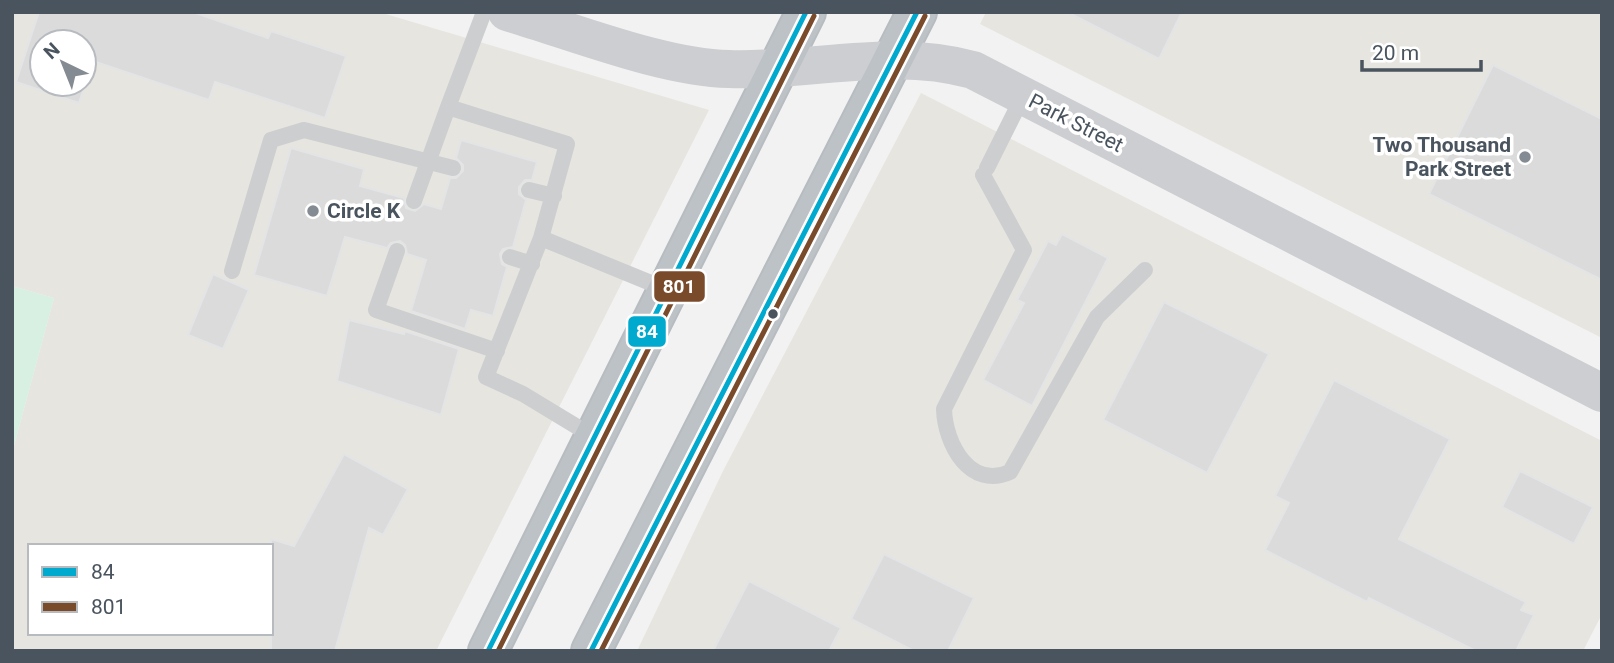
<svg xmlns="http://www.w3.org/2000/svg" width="1614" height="663" font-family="Roboto,sans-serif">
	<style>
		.commercial { fill: #e7e5e0; fill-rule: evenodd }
		.green { fill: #d8f0e2 }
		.building { fill: #dbdbdc; stroke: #e3e4e5; stroke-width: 2; fill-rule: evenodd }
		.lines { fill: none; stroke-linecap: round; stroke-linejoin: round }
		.highway-casing { stroke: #b7bcc1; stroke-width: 42 }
		.lane { stroke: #ccced0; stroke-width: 16 }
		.secondary { stroke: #cdced1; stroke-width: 38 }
		.highway { stroke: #bdc2c7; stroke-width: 38 }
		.bus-1-casing { stroke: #fff; stroke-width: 10 }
		.bus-2-casing { stroke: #fff; stroke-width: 10 }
		.bus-1 { stroke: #00a9ce; stroke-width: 5 }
		.bus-2 { stroke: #7a4b2a; stroke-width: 5 }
		.poi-dot { fill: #858b92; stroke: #fff; stroke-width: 2.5 }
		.bus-dot { fill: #4a545e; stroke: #fff; stroke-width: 2.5 }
		.labels { text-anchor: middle; stroke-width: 7; stroke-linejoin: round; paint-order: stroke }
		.street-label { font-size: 21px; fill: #4a545e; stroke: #fff }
		.poi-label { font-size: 21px; font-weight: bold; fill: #4a545e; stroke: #fff; text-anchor: end }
		.line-badge { stroke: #fff; stroke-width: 2.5 }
		.badge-label { font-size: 19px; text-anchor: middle; font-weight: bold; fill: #fff }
	</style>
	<rect width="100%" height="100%" fill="#f2f2f2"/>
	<path class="commercial" d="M 12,12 L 379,12 L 709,110 L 436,651 L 12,651 L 12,453 L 54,298 L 12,286 ZM 42,42 L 84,42 L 84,84 L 42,84 ZM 30,546 L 271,546 L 271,633 L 30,633 Z
		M 986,12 L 1602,12 L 1602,338 L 980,24 Z
		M 921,93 L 1602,441 L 1602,614 L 1583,651 L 637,651 L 723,471 Z"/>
	<path class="green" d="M 12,286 L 54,298 L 12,453 Z"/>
	<path class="building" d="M 39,12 L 193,12 L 268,38 L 271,31 L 346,56 L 325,118 L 215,82 L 209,100 L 93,61 L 79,103 L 16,82 ZM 42,42 L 84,42 L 84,84 L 42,84 Z
		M 1067,12 L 1182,12 L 1159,59 Z
		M 1493,65 L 1602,119 L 1602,280 L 1429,194 Z
		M 461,140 L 537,162 L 532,180 L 525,180 L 519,187 L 519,194 L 526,200 L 513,247 L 503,249 L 500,254 L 502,264 L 507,267 L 493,316 L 471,310 L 465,329 L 411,311 L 426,260 L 407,254 L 405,245 L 400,241 L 391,243 L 387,248 L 345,237 L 327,296 L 254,275 L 291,148 L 364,169 L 360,186 L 404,198 L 406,208 L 415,211 L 424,204 L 441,209 L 450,178 L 456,178 L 463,171 L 463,165 L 456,158 Z
		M 1062,234 L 1108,258 L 1032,406 L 983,380 L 1024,303 L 1017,300 L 1048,241 L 1056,245 Z
		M 213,274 L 249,290 L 223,349 L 188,335 Z
		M 1164,302 L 1269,354 L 1207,473 L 1103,420 Z
		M 349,320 L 404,334 L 405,331 L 459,349 L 441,415 L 337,381 Z
		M 1334,380 L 1450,439 L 1399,539 L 1526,602 L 1521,610 L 1534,615 L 1516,651 L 1476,651 L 1369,598 L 1367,602 L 1265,550 L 1289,503 L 1275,496 Z
		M 344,454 L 408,489 L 383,535 L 369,528 L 335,651 L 271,651 L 271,539 L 294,546 Z
		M 1520,471 L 1593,507 L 1574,544 L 1502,507 Z
		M 884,554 L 974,598 L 948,651 L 914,651 L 851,619 Z
		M 749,581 L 841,628 L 829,651 L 713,651 Z"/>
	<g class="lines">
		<defs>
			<path id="highway" d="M 488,651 L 806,12
				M 591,651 L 917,12"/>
		</defs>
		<use href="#highway" class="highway-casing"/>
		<path class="lane" d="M 484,12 L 448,107 L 567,144 L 541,238 L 668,290
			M 987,168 L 1023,96
			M 983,175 L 1024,250 L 944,409 C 945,444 970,490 1010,472 L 1097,317 L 1145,270
			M 529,190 L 554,196
			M 414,201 L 448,107
			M 541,238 L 486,377 L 523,394 L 594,437
			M 397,251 L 376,310 L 497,351
			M 510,257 L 532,264
			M 232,271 L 271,140 L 304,130 L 453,168"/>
		<path class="secondary" d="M 507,12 C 572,31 664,68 729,69 C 814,72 890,47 973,70 L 1602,393"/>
		<use href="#highway" class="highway"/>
		<defs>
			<path id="bus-1" d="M 488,651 L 806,12
				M 591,651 L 917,12"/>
			<path id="bus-2" d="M 498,651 L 814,16
				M 601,651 L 925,16"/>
		</defs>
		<use href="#bus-1" class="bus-1-casing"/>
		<use href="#bus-2" class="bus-2-casing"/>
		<use href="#bus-1" class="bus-1"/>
		<use href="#bus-2" class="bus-2"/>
	</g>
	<g class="poi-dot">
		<circle cx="1525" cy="157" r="7"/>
		<circle cx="313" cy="211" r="7"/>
	</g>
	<circle class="bus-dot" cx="773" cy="314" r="6"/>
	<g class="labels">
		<g class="street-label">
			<text transform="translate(1076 123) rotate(27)" y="7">Park Street</text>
		</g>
		<g class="poi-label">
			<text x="1511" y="152">Two Thousand<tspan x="1511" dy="24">Park Street</tspan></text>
			<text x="327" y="218" text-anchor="start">Circle K</text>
		</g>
	</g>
	<g class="line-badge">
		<rect x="653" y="270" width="53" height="33" rx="7" fill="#7a4b2a"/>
		<rect x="627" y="315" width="40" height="33" rx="7" fill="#00a9ce"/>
	</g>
	<g class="badge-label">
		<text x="679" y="293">801</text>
		<text x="647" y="338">84</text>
	</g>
	<rect width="1614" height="663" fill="none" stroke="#4a545e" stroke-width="28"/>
	<rect x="28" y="544" width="245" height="91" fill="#ffffff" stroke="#b7bbbf" stroke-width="2"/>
	<rect x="42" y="567" width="35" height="10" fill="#00a9ce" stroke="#b7bbbf" stroke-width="2"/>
	<text x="91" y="579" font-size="21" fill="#4a545e">84</text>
	<rect x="42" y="602" width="35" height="10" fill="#7a4b2a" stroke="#b7bbbf" stroke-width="2"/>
	<text x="91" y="614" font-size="21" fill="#4a545e">801</text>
	<g transform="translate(63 63) rotate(317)"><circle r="33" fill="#ffffff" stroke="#b7bbbf" stroke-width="2"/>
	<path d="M0-5L12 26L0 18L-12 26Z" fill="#858b92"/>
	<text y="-10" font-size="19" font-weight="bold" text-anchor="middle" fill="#4a545e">N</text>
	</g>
	<path d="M1362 60v10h119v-10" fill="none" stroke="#4a545e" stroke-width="3.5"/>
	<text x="1372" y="60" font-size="21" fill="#4a545e" stroke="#ffffff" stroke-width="5" paint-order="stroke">20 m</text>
</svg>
